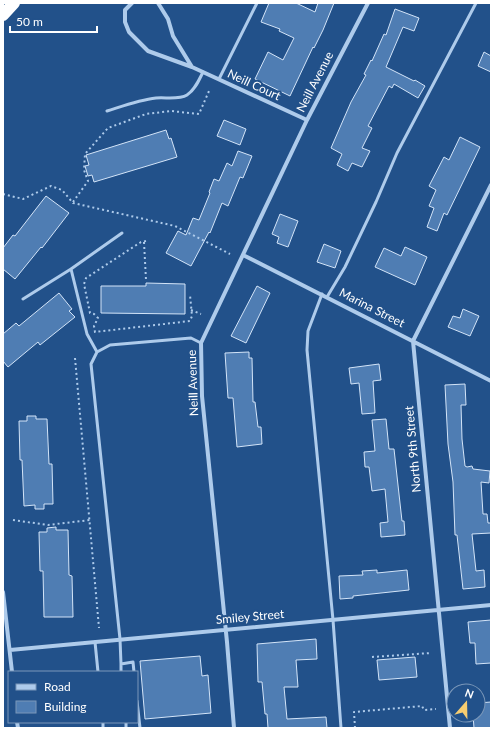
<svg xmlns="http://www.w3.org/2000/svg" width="494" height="731" font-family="Lato,sans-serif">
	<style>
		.building { fill: #4f7db3; stroke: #d3e4f8 }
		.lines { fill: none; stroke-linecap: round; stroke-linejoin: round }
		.path { stroke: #aecbeb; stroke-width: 2; stroke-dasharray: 2 3; stroke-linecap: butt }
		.service { stroke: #aecbeb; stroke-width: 3 }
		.minor { stroke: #aecbeb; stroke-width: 4 }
		.motorway { stroke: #fff; stroke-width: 12 }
		.labels { text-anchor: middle; stroke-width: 4; stroke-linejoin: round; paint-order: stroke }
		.street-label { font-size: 12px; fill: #fff; stroke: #22518a }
	</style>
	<rect width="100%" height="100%" fill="#22518a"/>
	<path class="building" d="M 269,3 L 296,3 L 315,12 L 318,3 L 334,3 L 323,30 L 314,48 L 313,47 L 290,96 L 255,79 L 268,52 L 283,60 L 294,38 L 279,31 L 280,29 L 261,22 Z
		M 395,9 L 419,18 L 414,31 L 403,27 L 386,67 L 414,81 L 415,80 L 425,86 L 418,98 L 394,84 L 392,88 L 389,86 L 368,126 L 372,128 L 362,148 L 370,151 L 362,167 L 352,163 L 348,171 L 337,165 L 342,154 L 331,148 L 351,102 L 366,75 L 364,74 L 371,60 L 372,61 L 384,34 L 386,35 Z
		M 484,52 L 491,56 L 491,72 L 478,66 Z
		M 224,120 L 246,129 L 240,145 L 217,136 Z
		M 166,130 L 169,139 L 171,138 L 177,157 L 94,182 L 92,175 L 88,176 L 85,166 L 89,165 L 86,155 Z
		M 460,137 L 480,147 L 447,215 L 444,213 L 437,231 L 427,227 L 434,208 L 429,206 L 436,190 L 429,186 L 444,157 L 449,160 Z
		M 238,151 L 252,156 L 243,178 L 240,177 L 228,206 L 222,203 L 210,233 L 209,232 L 191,266 L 166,253 L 178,231 L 186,235 L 193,218 L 199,220 L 210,193 L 209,192 L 214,179 L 219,181 L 227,163 L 232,166 Z
		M 46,196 L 69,213 L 42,248 L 41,247 L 15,279 L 3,269 L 3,248 L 13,235 L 15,236 Z
		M 280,214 L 298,221 L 288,247 L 277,243 L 279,237 L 272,234 Z
		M 324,244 L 341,251 L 335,268 L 317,262 Z
		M 405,247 L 427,257 L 415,285 L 375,267 L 384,248 L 401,256 Z
		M 146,283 L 185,284 L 185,314 L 101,313 L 101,286 L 146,286 Z
		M 257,286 L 270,293 L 246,343 L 231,336 Z
		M 59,293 L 72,309 L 69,311 L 75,317 L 40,345 L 38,342 L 8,367 L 3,361 L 3,334 L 16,323 L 19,326 Z
		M 463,309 L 479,316 L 470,336 L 448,327 L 453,316 L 460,318 Z
		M 249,352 L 249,358 L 252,358 L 253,402 L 255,402 L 258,427 L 261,427 L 262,444 L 237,447 L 233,398 L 228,398 L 225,353 Z
		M 379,364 L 381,380 L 373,381 L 375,413 L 362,414 L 359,383 L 351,384 L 349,368 Z
		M 465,384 L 466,405 L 461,405 L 462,439 L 465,466 L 467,467 L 472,466 L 473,469 L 490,471 L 489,483 L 481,482 L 483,514 L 487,514 L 488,523 L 491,523 L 491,533 L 472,534 L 476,571 L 484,570 L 485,587 L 463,589 L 457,535 L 455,535 L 453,482 L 448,444 L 445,385 Z
		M 27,416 L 36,416 L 36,419 L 47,419 L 49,464 L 52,464 L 53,504 L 44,504 L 44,509 L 35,509 L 35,505 L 24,506 L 22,460 L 20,460 L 19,421 L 27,421 Z
		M 386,419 L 389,449 L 394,449 L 402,521 L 404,521 L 405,535 L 381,537 L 380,523 L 388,522 L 385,489 L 372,491 L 369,467 L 365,467 L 364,452 L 375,451 L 372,420 Z
		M 56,527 L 56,530 L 68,530 L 69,575 L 72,576 L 73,617 L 44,617 L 43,571 L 40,571 L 39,532 L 47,532 L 47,528 Z
		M 377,570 L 377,573 L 407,570 L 409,590 L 353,596 L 353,598 L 340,599 L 339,576 L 363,575 L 362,571 Z
		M 491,620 L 491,663 L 476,664 L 475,643 L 470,643 L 468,622 Z
		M 316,639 L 317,659 L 296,660 L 298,687 L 284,687 L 287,719 L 326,717 L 327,728 L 268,728 L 267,714 L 265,714 L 262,682 L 258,682 L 257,644 Z
		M 200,656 L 202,676 L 208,675 L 211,713 L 145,719 L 140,661 Z
		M 415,657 L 417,677 L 379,680 L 377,660 Z
		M 491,702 L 491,728 L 474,728 L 473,715 L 478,715 L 478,703 Z"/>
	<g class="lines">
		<path class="path" d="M 3,194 L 23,199 L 51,186 L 62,190 L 73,203 L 175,226 L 230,254
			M 73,202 L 88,181 L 84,170 L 85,154 L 108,128 L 146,114 L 171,111 L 199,114 L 209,91
			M 146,241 L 141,242 L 86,278 L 84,284 L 90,313 L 94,314 L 98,318 L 94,326 L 95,332 L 190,321 L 192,316 L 190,295
			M 144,242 L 146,280
			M 191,310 L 201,314
			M 75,358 L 99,628
			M 13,520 L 48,525 L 90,520
			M 372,657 L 431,653
			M 355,728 L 354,712 L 422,706 L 424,710 L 436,709"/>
		<path class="service" d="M 219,79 L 257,3
			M 107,111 C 123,106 139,100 156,98 C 165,97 179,100 187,95 C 195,90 199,80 203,72
			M 322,294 L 308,331 L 307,350 L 333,620 L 341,728
			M 327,297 L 345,267 L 376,202 L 397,153 L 476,3
			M 23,299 L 71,269
			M 97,352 L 87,334 L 71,269 L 122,233
			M 95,642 L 98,672
			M 121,664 L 121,672
			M 134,672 L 133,662 L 121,664 L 120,639 L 91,364 L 97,352 L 110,345 L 191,338 L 201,343
			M 137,701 L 140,728
			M 103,722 L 103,728
			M 126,722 L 126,728"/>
		<path class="minor" d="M 132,3 L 125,10 L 125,22 L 129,32 L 148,51 L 192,67 L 307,120
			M 158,3 L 168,19 L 173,36 L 192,67
			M 243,255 L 491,381
			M 3,592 L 12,672
			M 10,650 L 491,605
			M 17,722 L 18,728
			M 234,728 L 227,642 L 202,396 L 201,343 L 307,120 L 368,3
			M 450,728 L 413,341 L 491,185"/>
		<path class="motorway" d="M 3,15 L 14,3"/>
	</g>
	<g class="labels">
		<g class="street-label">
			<text transform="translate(315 82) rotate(-63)" y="4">Neill Avenue</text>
			<text transform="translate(254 85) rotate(25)" y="4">Neill Court</text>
			<text transform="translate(372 308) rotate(27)" y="4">Marina Street</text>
			<text transform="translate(193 383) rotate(-92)" y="4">Neill Avenue</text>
			<text transform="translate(413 449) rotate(-95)" y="4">North 9th Street</text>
			<text transform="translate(250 617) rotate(-5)" y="4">Smiley Street</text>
		</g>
	</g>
	<rect width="494" height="731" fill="none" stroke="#ffffff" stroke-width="8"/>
	<rect x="8" y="671" width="130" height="52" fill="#22518a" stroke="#7a97b9"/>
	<rect x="16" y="684" width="20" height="6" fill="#aecbeb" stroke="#7a97b9"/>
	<text x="44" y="691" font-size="12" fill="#ffffff">Road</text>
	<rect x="16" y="701" width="20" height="12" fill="#4f7db3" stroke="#7a97b9"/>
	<text x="44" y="711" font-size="12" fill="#ffffff">Building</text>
	<g transform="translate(466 703) rotate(20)"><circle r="19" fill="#22518a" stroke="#7a97b9"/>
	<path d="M0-3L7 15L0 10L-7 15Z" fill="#f7cd70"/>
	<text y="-6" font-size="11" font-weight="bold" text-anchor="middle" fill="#ffffff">N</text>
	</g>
	<path d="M10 26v6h87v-6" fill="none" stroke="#ffffff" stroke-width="2"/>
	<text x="16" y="26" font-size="12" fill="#ffffff" stroke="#22518a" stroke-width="3" paint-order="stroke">50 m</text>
</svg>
